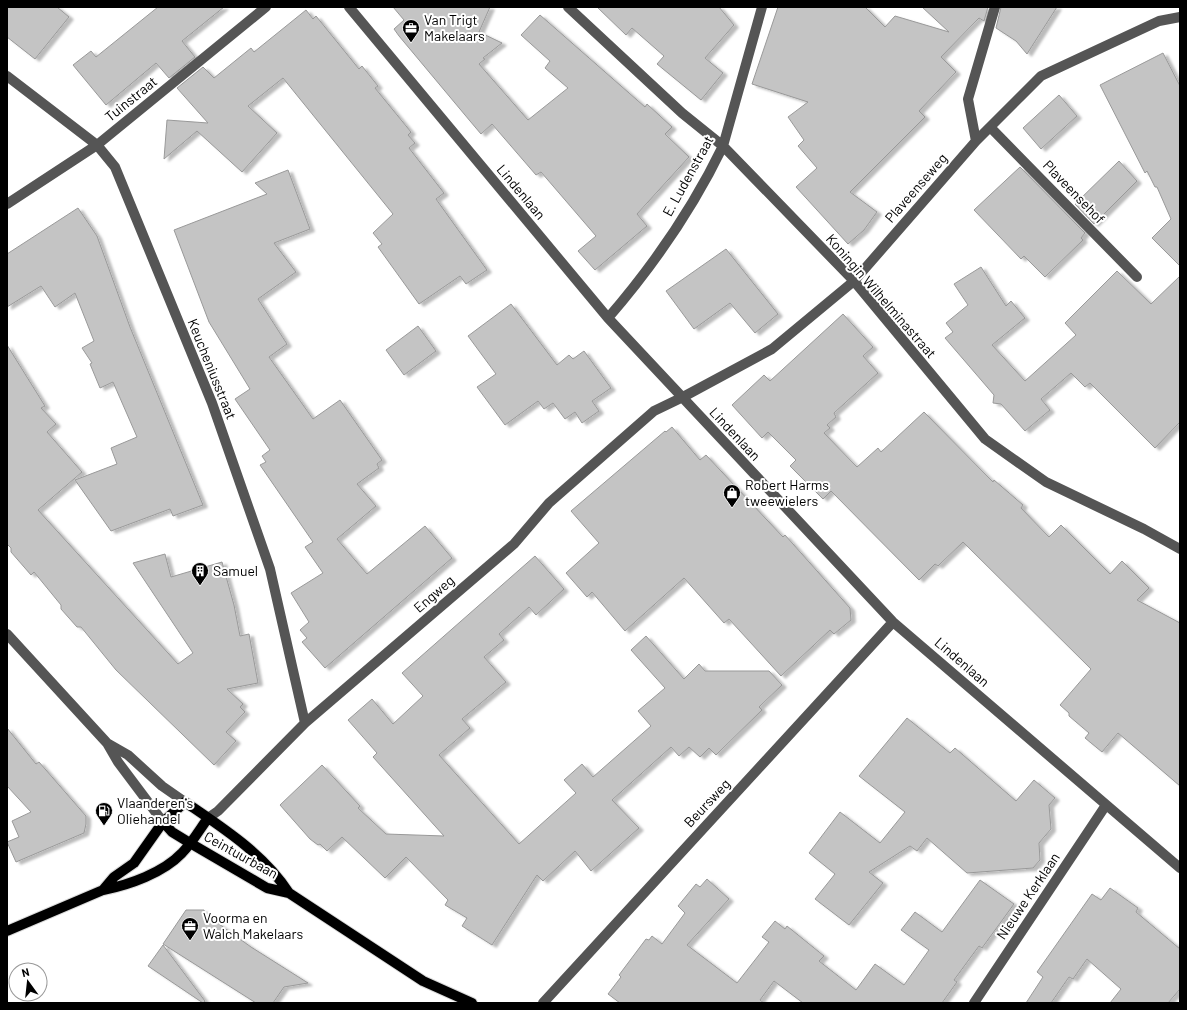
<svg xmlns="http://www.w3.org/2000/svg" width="1187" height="1010" font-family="Barlow,sans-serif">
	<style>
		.building { fill: #c4c4c4; stroke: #999; filter: url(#shadow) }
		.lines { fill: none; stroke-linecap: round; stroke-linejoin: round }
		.major-casing { stroke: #dbdbdb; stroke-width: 12 }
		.minor { stroke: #555; stroke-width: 10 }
		.major { stroke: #000; stroke-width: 10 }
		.labels { text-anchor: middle; stroke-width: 4; stroke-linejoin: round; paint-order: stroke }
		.poi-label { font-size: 14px; fill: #000; stroke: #fff; text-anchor: start }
		.street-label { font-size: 14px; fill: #000; stroke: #fff }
	</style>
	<defs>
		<filter id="shadow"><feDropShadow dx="4.5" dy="2.5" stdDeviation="1" flood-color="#0004"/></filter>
	</defs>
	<rect width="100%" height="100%" fill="#fff"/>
	<path class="building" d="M 7,7 L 57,7 L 69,17 L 35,59 L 7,37 Z
		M 158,7 L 224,7 L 182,41 L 195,57 L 169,78 L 156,63 L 106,105 L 73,65 L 91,51 L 96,57 Z
		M 393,7 L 490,7 L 479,32 L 502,43 L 483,58 L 485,59 L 479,64 L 528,120 L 568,88 L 545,68 L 550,61 L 521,35 L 540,15 L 645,107 L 647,104 L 672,127 L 665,134 L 689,157 L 637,214 L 647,226 L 595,270 L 578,251 L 596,236 L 541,172 L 536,175 L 492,124 L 481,134 L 470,121 L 399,36 L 394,29 L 404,20 Z
		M 597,7 L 719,7 L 734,25 L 705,58 L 723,73 L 701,100 L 657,64 L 664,56 L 632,28 L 626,35 Z
		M 778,7 L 865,7 L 885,27 L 895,16 L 949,32 L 922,7 L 988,7 L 984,21 L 979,18 L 941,57 L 956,72 L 919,111 L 925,117 L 850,192 L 877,212 L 864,230 L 848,244 L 796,187 L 817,168 L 798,146 L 804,140 L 788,117 L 808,102 L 752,84 Z
		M 1001,7 L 1057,7 L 1027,54 L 1016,41 L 996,28 Z
		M 306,10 L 313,19 L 316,16 L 359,69 L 362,66 L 378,86 L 375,88 L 411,132 L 408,135 L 415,143 L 409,148 L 444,193 L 436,199 L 487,270 L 466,284 L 460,276 L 419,304 L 378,247 L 382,244 L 373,233 L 393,214 L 283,78 L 248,106 L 277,133 L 242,172 L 197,131 L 164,159 L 167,120 L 208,123 L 177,88 L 203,67 L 214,78 L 251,48 L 254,52 Z
		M 1163,53 L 1180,86 L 1180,266 L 1152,238 L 1171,219 L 1157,187 L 1155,187 L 1147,171 L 1145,173 L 1100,85 Z
		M 1059,95 L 1077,116 L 1041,149 L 1023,128 Z
		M 1119,161 L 1137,181 L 1094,224 L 1075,204 Z
		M 1020,167 L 1085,233 L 1081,238 L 1083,240 L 1045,277 L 1024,256 L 1021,259 L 974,210 Z
		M 288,170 L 310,229 L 274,243 L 296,272 L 258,299 L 287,344 L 269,357 L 313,419 L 340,400 L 382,460 L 377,464 L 379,468 L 357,484 L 376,506 L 337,539 L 367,574 L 425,526 L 452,558 L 325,668 L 302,642 L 307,638 L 300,630 L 309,622 L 291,593 L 323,573 L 305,547 L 313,542 L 260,465 L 266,462 L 262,456 L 270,450 L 235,399 L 250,389 L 209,322 L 174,230 L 267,194 L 255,183 Z
		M 78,208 L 97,236 L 130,327 L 203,505 L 173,516 L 170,509 L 111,531 L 75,480 L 117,464 L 111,448 L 137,437 L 113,382 L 100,388 L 90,364 L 92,363 L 82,348 L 94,341 L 75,293 L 55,307 L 41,286 L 7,307 L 7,254 Z
		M 726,249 L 778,314 L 755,333 L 730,303 L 694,329 L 666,291 Z
		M 981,267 L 1006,306 L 1011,301 L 1025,318 L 992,345 L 1025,381 L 1076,335 L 1065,323 L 1117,271 L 1151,304 L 1180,276 L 1180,422 L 1155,448 L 1090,383 L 1085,387 L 1071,373 L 1041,399 L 1050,410 L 1025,431 L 1001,404 L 993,403 L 994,395 L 945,338 L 953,332 L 946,323 L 968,305 L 954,284 Z
		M 511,304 L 557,365 L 569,355 L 573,359 L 584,351 L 611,388 L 592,401 L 599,411 L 582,423 L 575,412 L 565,419 L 553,403 L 544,409 L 538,401 L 505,425 L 477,387 L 496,374 L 468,336 Z
		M 843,314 L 873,347 L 863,356 L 878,373 L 834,413 L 836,417 L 827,425 L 830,428 L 824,433 L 857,467 L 878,448 L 881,452 L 924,412 L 993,482 L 994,480 L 1023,505 L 1021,508 L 1049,537 L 1061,525 L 1110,574 L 1122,561 L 1149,588 L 1137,600 L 1180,623 L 1180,786 L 1118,733 L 1102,752 L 1085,738 L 1089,733 L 1069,716 L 1069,713 L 1060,705 L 1091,669 L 963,542 L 938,566 L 935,564 L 919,580 L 831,491 L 823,499 L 790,466 L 796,460 L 768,432 L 762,438 L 732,405 L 764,375 L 770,381 Z
		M 418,326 L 436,351 L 404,375 L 386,350 Z
		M 7,345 L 45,406 L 41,408 L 56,424 L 47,432 L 82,472 L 38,510 L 178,664 L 193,653 L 133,563 L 165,554 L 171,577 L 222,562 L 234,605 L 240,636 L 249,634 L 258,683 L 227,689 L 243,704 L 240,707 L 245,712 L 226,732 L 236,741 L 214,765 L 116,670 L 81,627 L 77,627 L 61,609 L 61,605 L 34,572 L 31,575 L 11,552 L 11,548 L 7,544 Z
		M 672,427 L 700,460 L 706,455 L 783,537 L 785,535 L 850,608 L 851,620 L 834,634 L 830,630 L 781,676 L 729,619 L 724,623 L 684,578 L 625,631 L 592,592 L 587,597 L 566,573 L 599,543 L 571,511 L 665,431 L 666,432 Z
		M 535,556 L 564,589 L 536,615 L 529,607 L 499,634 L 504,640 L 484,657 L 506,682 L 462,719 L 470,728 L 439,755 L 519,844 L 576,793 L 564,780 L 582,764 L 593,777 L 651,726 L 638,711 L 665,688 L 631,650 L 646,636 L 684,679 L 699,664 L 705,671 L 769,671 L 782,685 L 759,707 L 762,710 L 716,755 L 709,748 L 700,757 L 689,747 L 679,756 L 671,747 L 612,800 L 639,828 L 591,871 L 575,851 L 543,881 L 537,875 L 492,945 L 462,926 L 467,918 L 445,905 L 448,900 L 406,857 L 385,878 L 342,837 L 327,851 L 320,844 L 318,845 L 310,839 L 280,805 L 322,765 L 360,806 L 358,808 L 386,834 L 444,836 L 373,757 L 377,753 L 348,720 L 372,699 L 393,724 L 423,696 L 402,673 Z
		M 907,718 L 950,753 L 955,748 L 1016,801 L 1034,780 L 1055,798 L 1049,805 L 1051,829 L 1039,843 L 1040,860 L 1033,868 L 967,873 L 927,838 L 917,851 L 910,846 L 869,872 L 883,883 L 849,925 L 815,899 L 835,874 L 809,853 L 840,812 L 880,843 L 905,812 L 859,776 Z
		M 7,728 L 36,764 L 39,762 L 86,816 L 86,824 L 84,833 L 16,862 L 7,842 L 19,837 L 12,821 L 31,812 L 7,786 Z
		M 707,879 L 729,899 L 687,945 L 737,983 L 769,942 L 762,937 L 775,921 L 785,929 L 787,926 L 824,956 L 819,961 L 856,990 L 875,964 L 904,985 L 929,950 L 901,930 L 915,912 L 942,932 L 980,880 L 1014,904 L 982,948 L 979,946 L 954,980 L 957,982 L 942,1003 L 803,1003 L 774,981 L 760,1000 L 764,1003 L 620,1003 L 608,994 L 621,977 L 619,975 L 646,939 L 649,940 L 652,936 L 662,944 L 685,913 L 678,906 L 696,884 L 700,887 Z
		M 1110,888 L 1138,908 L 1136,912 L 1180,949 L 1180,989 L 1168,1003 L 1110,1003 L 1121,989 L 1087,959 L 1073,979 L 1069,977 L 1051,1003 L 1026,1003 L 1043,977 L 1037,972 L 1092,894 L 1101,900 Z
		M 186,910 L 204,910 L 205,914 L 251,947 L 308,983 L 284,987 L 273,1003 L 256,1003 L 163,944 Z
		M 163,945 L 205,1001 L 203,1003 L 148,966 Z"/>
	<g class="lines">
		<defs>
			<path id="major" d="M 163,822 L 172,832 L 190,843 L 267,888 L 289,893 L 423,981 L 472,1003
				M 103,890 L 114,877 L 134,863 L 163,822 L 185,802 C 223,828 264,854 289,893
				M 7,931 L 103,890 C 129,885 163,873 182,853 C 192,843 200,829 208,818"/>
		</defs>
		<use href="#major" class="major-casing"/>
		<path class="minor" d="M 349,7 L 608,318 L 893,622 L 1180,868
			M 568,7 L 682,113 L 723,146 L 854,281 L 985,439 L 1046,482 L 1144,529 L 1180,549
			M 7,76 L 97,145 L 115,167 L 212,403 L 270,569 L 305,723
			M 990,127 L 1137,277
			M 976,141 L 968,99 L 995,7
			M 7,204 L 97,145 L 266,7
			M 608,318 C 653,266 693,208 723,146 L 762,7
			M 7,634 L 107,743 L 118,762 L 163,822
			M 107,743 L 128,755 L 162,786 L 185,802
			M 208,818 L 218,811 L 305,723 L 514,544 L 549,503 L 654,411 L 683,397 L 772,349 L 854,281 L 976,141 L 1041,76 L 1159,21 L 1180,17
			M 543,1003 L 893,622
			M 974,1003 L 1106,805"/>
		<use href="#major" class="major"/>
	</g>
	<defs>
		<symbol id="office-pin" viewBox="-11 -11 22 30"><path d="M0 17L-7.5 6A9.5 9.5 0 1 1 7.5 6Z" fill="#000" stroke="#fff"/><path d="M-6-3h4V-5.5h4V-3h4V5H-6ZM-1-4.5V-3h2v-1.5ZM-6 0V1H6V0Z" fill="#fff"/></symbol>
		<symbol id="shop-pin" viewBox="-11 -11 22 30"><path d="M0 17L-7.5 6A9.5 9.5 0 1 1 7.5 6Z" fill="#000" stroke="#fff"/><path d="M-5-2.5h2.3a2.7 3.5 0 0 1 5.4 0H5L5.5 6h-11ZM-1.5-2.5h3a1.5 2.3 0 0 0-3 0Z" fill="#fff"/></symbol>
		<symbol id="building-pin" viewBox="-11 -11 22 30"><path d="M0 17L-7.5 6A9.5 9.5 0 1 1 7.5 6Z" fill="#000" stroke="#fff"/><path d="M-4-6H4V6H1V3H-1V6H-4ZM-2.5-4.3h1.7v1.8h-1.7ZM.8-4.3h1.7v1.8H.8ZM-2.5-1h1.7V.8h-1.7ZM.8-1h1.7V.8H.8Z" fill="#fff"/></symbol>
		<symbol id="fuel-pin" viewBox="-11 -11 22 30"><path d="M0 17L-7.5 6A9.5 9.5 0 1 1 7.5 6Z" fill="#000" stroke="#fff"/><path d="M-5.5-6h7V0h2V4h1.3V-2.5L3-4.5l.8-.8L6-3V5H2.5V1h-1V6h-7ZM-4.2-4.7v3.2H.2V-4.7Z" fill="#fff"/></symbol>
	</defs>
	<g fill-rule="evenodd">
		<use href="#office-pin" x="401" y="18" width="20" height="27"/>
		<use href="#shop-pin" x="722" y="483" width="20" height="27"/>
		<use href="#building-pin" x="190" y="561" width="20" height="27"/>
		<use href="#fuel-pin" x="94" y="801" width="20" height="27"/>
		<use href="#office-pin" x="180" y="916" width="20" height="27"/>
	</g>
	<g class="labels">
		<g class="poi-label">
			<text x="424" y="25">Van Trigt<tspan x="424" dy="16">Makelaars</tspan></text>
			<text x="745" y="490">Robert Harms<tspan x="745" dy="16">tweewielers</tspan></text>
			<text x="213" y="576">Samuel</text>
			<text x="117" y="808">Vlaanderen's<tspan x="117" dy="16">Oliehandel</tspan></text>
			<text x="203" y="923">Voorma en<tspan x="203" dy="16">Walch Makelaars</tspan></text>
		</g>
		<g class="street-label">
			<text transform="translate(131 99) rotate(-39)" y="5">Tuinstraat</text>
			<text transform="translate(688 176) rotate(-61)" y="5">E. Ludenstraat</text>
			<text transform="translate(916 188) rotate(-49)" y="5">Plaveenseweg</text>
			<text transform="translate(521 192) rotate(50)" y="5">Lindenlaan</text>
			<text transform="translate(1074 192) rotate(46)" y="5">Plaveensehof</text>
			<text transform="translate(881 296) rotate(49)" y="5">Koningin Wilhelminastraat</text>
			<text transform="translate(212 369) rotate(68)" y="5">Keucheniusstraat</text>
			<text transform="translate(735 434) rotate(47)" y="5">Lindenlaan</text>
			<text transform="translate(434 594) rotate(-41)" y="5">Engweg</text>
			<text transform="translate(962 662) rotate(41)" y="5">Lindenlaan</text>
			<text transform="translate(707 803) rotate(-47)" y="5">Beursweg</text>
			<text transform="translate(241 855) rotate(29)" y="5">Ceintuurbaan</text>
			<text transform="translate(1028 896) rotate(-56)" y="5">Nieuwe Kerklaan</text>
		</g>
	</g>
	<rect width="1187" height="1010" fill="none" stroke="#000000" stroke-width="16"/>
	<g transform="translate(28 982) rotate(345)"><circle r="19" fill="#ffffff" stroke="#999999"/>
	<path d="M0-3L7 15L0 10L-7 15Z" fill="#000000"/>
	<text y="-6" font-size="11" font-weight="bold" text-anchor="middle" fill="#000000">N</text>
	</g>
</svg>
